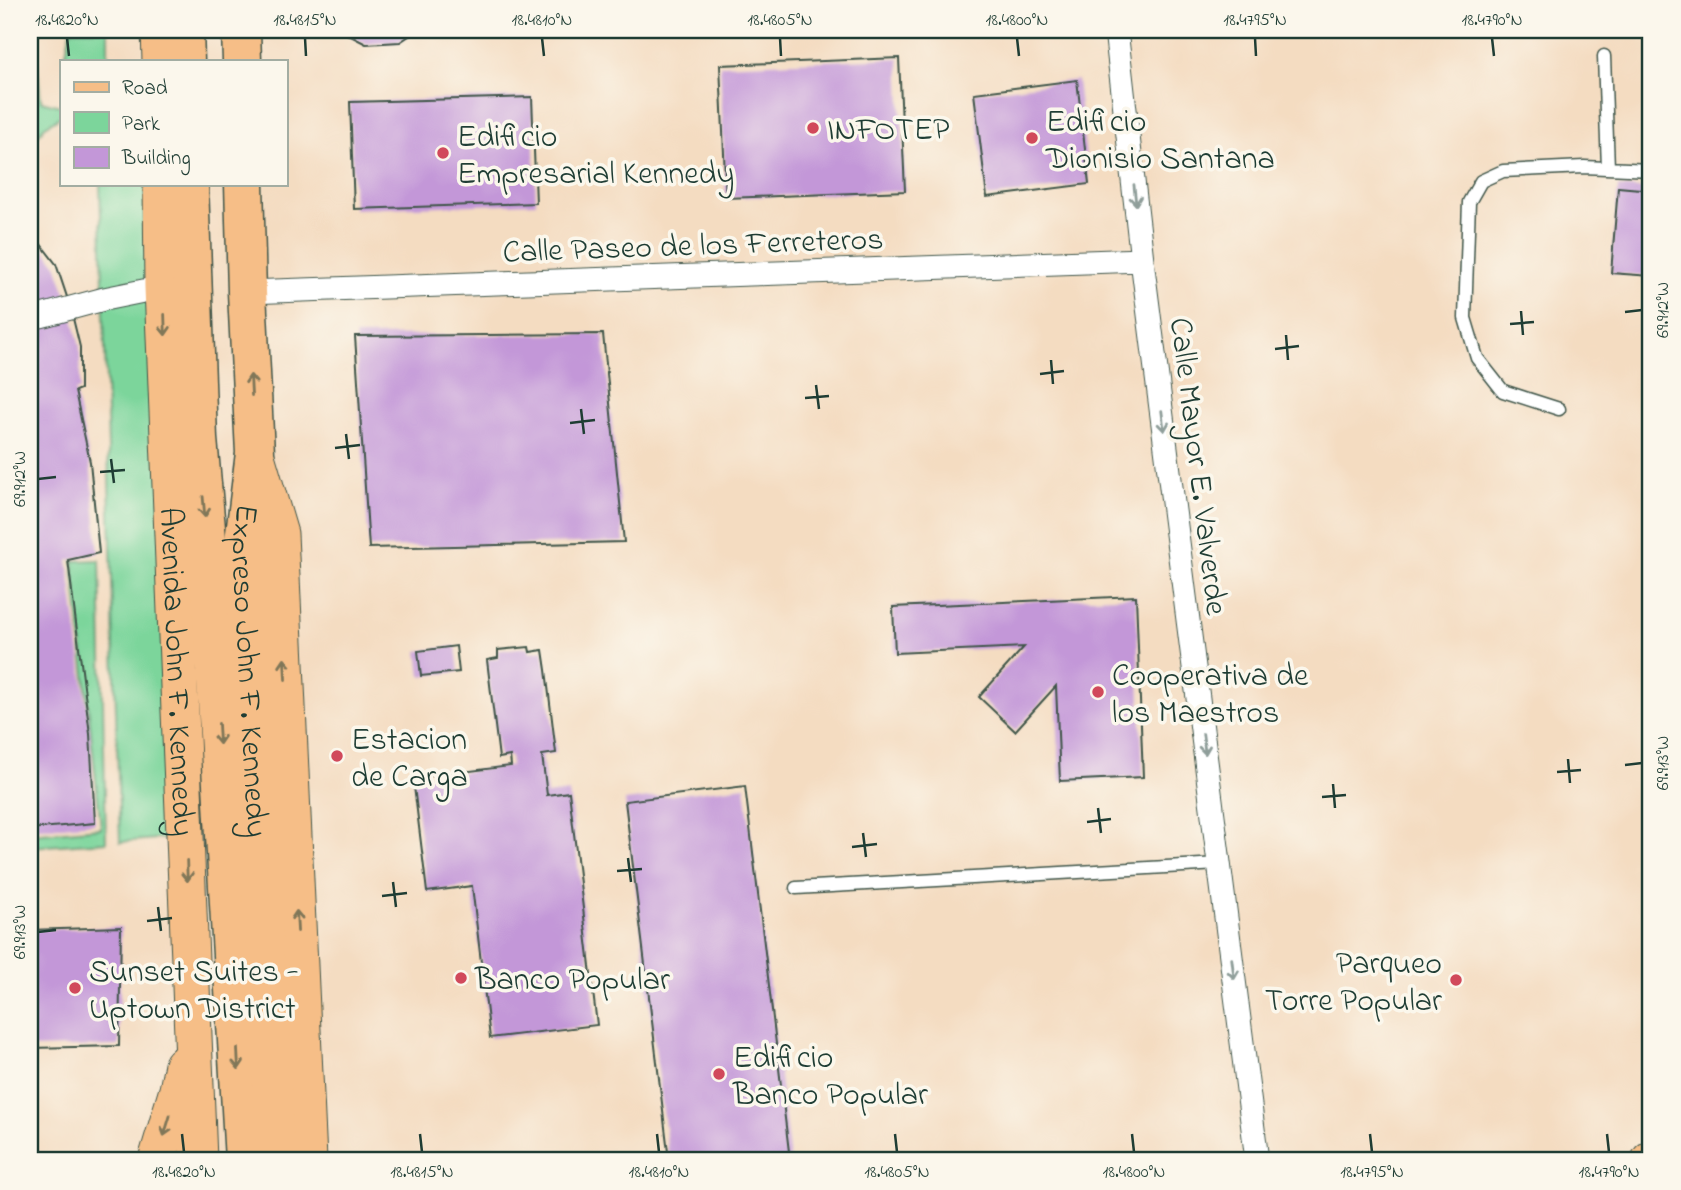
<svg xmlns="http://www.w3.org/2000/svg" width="1681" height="1190" font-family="'Indie Flower',sans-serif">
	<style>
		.green { fill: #7cd59b; stroke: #4e8968; stroke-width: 2 }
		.building { fill: #c397d8 }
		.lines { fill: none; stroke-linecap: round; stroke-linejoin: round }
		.lane-casing { stroke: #3f5549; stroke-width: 15 }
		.street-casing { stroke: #3f5549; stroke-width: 25 }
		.primary-casing { stroke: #3f5549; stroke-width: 39 }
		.highway-casing { stroke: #3f5549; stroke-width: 41 }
		.lane { stroke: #fff; stroke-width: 12 }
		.street { stroke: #fff; stroke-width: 23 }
		.primary { stroke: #f6be87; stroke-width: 37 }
		.highway { stroke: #f6be87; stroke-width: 38 }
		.oneway { stroke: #8f9e9a }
		.oneway2 { stroke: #807759 }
		.ticks { fill: none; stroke: #1f3d34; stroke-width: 2.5 }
		.poi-dot { fill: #d1495b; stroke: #fbf7ec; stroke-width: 2.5 }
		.labels { text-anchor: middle; stroke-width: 7; stroke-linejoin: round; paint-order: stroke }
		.poi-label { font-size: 32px; fill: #1f3d34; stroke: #fbf7ec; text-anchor: start }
		.street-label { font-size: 32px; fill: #1f3d34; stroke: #fbf7ec }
		.neatline { fill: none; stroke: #1f3d34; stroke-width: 2.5 }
		.ticks-label { font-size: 18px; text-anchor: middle; fill: #1f3d34 }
	</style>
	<rect width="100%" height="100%" fill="#fbf7ec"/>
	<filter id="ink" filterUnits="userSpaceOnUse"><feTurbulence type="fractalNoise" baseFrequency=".0143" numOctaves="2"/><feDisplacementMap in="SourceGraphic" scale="14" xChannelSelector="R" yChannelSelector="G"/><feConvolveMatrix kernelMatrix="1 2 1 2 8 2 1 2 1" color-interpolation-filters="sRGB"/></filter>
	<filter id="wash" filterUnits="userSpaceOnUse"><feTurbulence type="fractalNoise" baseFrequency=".00686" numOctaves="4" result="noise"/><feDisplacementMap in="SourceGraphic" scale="28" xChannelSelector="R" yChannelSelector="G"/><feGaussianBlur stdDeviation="1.57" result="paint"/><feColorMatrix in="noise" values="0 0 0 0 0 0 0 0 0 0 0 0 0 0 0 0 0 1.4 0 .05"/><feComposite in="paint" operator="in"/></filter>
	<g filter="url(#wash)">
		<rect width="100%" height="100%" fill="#f4dcc1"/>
		<path class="green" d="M 71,30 L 108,30 L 108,56 L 101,61 L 64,61 Z
			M 37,62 L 41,101 L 61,106 L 61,116 L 44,127 L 30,147 L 30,94 Z
			M 100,184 L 151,184 L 180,837 L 120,842 Z
			M 100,560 L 106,842 L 30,847 L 30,834 L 101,828 L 73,561 Z"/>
		<g id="blocks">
			<path class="building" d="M 30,30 L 38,35 L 30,43 Z
				M 339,30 L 418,30 L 400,42 L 366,44 Z
				M 899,58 L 905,191 L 726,198 L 720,65 Z
				M 1077,80 L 1089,184 L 987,197 L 974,93 Z
				M 532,97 L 536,203 L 354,209 L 350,102 Z
				M 1618,187 L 1651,190 L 1651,276 L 1611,273 Z
				M 30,230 L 56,264 L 70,306 L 80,347 L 80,389 L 75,391 L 90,462 L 99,553 L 68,560 L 90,734 L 95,823 L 30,829 Z
				M 603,334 L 624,542 L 369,548 L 355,336 Z
				M 1136,596 L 1143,777 L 1060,781 L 1056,686 L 1015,731 L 979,697 L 1024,647 L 895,653 L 893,607 Z
				M 456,646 L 459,672 L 421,676 L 418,651 Z
				M 529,647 L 530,652 L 543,650 L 546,670 L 556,753 L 542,755 L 547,795 L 569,792 L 597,1025 L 490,1038 L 472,886 L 427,892 L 413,778 L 511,766 L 510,756 L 499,758 L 487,660 L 498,658 L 498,650 Z
				M 745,786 L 790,1160 L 669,1160 L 625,801 Z
				M 121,927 L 119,1046 L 30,1048 L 30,930 Z"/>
		</g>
	</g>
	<g filter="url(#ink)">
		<use href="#blocks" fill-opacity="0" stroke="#3f5549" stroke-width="2"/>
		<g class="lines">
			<defs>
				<path id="lane" d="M 1604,56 L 1608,168
					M 1559,409 L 1503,391 L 1477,358 L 1465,318 L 1469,202 L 1481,181 L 1503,171 L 1584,167 L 1651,170
					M 796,888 L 1219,864"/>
				<path id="street" d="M 1116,30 L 1142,260 L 1257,1160
					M 247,292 L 1142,260
					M 41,316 L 104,299 L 163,287"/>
				<g id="primary">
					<path d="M 160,30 L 161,61"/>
					<path id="s1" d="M 162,184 L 163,287 L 198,1160"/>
					<path d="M 255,453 L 279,534 L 308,1160"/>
					<path d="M 157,1160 L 178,1090 L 183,1065"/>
					<path d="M 1650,1160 L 1651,1160"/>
				</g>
				<g id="highway">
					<path d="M 184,30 L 185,61"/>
					<path d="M 241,30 L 242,61"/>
					<path d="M 189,184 L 198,439 L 209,562 L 244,1160"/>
					<path id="s2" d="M 244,184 L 247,292 L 255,453 L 243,550 L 276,1160"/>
				</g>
			</defs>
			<use href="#lane" class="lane-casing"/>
			<use href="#street" class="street-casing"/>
			<use href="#primary" class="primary-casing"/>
			<use href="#highway" class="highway-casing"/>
			<use href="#lane" class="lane"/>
			<use href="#street" class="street"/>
			<use href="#primary" class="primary"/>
			<use href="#highway" class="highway"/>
		</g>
		<defs><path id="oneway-shaft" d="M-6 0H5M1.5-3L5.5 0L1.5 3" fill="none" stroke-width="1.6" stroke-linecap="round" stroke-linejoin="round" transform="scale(1.75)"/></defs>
		<g class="oneway">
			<use href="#oneway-shaft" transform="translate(1135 195) rotate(84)"/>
			<use href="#oneway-shaft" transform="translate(1163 421) rotate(83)"/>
			<use href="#oneway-shaft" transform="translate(1204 744) rotate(83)"/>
			<use href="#oneway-shaft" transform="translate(1233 969) rotate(83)"/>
		</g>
		<g class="oneway2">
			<use href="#oneway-shaft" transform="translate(165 325) rotate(88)"/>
			<use href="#oneway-shaft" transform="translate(251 385) rotate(-93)"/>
			<use href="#oneway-shaft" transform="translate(204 507) rotate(85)"/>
			<use href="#oneway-shaft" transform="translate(285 669) rotate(-93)"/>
			<use href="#oneway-shaft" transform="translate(219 734) rotate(87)"/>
			<use href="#oneway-shaft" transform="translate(187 871) rotate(88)"/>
			<use href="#oneway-shaft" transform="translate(297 921) rotate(-93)"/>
			<use href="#oneway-shaft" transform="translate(238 1059) rotate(87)"/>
			<use href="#oneway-shaft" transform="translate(167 1126) rotate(107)"/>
		</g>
	</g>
	<path class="ticks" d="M 67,38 L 69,56M 305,38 L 306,56M 542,38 L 544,56M 780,38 L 781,56M 1017,38 L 1019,56M 1255,38 L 1256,56M 1492,38 L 1494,56M 1521,311 L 1523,335M 1625,312 L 1642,310M 1510,324 L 1534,322M 1286,335 L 1288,360M 1275,349 L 1299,346M 1051,360 L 1053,384M 1040,374 L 1064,371M 816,385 L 819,409M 805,398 L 829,396M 581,409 L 584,434M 570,423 L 595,420M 346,434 L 349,459M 335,448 L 360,445M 111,459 L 114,483M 100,472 L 125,470M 38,479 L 56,477M 1568,759 L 1570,783M 1625,765 L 1642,763M 1557,772 L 1581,770M 1333,784 L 1335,808M 1322,797 L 1346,795M 1098,808 L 1101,833M 1087,822 L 1111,819M 863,833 L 866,857M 852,847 L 877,844M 628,858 L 631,882M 617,871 L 642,869M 393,882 L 396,907M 382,896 L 407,893M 158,907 L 161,931M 147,921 L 172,918M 38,932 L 56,930M 182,1134 L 184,1152M 420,1134 L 422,1152M 657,1134 L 659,1152M 895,1134 L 897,1152M 1132,1134 L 1134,1152M 1370,1134 L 1372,1152M 1607,1134 L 1609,1152"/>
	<g class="poi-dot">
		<circle cx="813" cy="128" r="7"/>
		<circle cx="1032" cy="138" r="7"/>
		<circle cx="443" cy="153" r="7"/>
		<circle cx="1098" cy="692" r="7"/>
		<circle cx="337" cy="756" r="7"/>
		<circle cx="461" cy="978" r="7"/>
		<circle cx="1456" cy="980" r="7"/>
		<circle cx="75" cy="988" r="7"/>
		<circle cx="719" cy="1074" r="7"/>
	</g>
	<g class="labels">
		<g class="poi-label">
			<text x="1046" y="131">Edificio<tspan x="1046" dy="37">Dionisio Santana</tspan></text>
			<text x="827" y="139">INFOTEP</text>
			<text x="457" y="146">Edificio<tspan x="457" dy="37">Empresarial Kennedy</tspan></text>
			<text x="1112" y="685">Cooperativa de<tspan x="1112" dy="37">los Maestros</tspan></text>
			<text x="351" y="749">Estacion<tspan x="351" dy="37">de Carga</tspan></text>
			<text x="1442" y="973" text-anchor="end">Parqueo<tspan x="1442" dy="37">Torre Popular</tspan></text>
			<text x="89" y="981">Sunset Suites -<tspan x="89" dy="37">Uptown District</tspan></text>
			<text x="475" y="989">Banco Popular</text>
			<text x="733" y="1067">Edificio<tspan x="733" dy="37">Banco Popular</tspan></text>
		</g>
		<g class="street-label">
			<text transform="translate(693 244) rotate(-2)" y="11">Calle Paseo de los Ferreteros</text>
			<text transform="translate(1200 466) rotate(83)" y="11">Calle Mayor E. Valverde</text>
			<text dy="11" stroke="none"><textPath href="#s1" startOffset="488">Avenida John F. Kennedy</textPath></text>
			<text dy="11" stroke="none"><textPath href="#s2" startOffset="488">Expreso John F. Kennedy</textPath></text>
		</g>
	</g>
	<rect width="1681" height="1190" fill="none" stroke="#fbf7ec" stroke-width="77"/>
	<rect x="60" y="60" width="228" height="126" fill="#fbf7ec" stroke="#a3ada2" stroke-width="2"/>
	<rect x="74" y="82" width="35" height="10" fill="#f6be87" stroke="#a3ada2" stroke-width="2"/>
	<text x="122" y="94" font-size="21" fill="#1f3d34">Road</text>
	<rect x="74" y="112" width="35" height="21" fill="#7cd59b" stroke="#a3ada2" stroke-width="2"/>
	<text x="122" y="130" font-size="21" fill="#1f3d34">Park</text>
	<rect x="74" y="147" width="35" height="21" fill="#c397d8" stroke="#a3ada2" stroke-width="2"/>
	<text x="122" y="164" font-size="21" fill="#1f3d34">Building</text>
	<rect x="38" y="38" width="1604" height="1114" class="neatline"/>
	<g class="ticks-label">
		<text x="67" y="25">18.4820°N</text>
		<text x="305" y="25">18.4815°N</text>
		<text x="542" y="25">18.4810°N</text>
		<text x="780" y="25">18.4805°N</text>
		<text x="1017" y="25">18.4800°N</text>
		<text x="1255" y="25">18.4795°N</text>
		<text x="1492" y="25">18.4790°N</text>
		<text transform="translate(1662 310) rotate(-90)" y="6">69.912°W</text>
		<text transform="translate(19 479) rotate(-90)" y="6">69.912°W</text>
		<text transform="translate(1662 763) rotate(-90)" y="6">69.913°W</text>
		<text transform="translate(19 932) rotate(-90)" y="6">69.913°W</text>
		<text x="184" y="1177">18.4820°N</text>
		<text x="422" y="1177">18.4815°N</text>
		<text x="659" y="1177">18.4810°N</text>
		<text x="897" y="1177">18.4805°N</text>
		<text x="1134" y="1177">18.4800°N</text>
		<text x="1372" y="1177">18.4795°N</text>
		<text x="1609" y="1177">18.4790°N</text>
	</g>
</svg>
